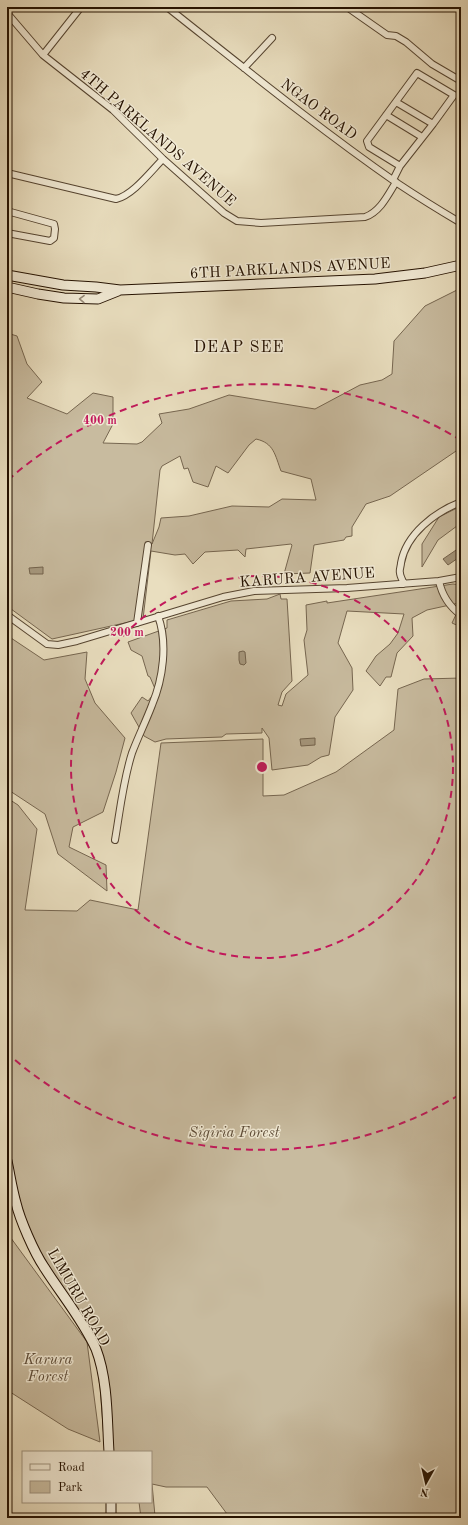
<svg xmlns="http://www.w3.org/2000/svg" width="468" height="1525" font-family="'Old Standard TT',serif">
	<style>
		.green { fill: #c8bb9f; stroke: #766650; fill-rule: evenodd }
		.water { fill: #a6987e; stroke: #72624c }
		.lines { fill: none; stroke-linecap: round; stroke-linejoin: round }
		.street-casing { stroke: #554430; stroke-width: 8 }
		.secondary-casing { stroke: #241100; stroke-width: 11 }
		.street { stroke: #f1ead5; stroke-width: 6 }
		.secondary { stroke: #f1ead5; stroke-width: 9 }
		.oneway { stroke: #958875 }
		.ring { fill: none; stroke: #c2185b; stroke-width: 2; stroke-dasharray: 7 5 }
		.labels { text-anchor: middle; stroke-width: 3; stroke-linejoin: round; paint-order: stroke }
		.street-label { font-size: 15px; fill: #241100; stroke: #f1ead5 }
		.park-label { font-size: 15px; font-style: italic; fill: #5d4c38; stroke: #f1ead5 }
		.neighbourhood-label { font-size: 16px; letter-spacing: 1px; fill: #241100; stroke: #f1ead5 }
		.centre { fill: #c2185b; stroke: #f1ead5; stroke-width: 2 }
		.ring-label { font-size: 12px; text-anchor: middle; font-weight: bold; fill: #c2185b; stroke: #f1ead5; stroke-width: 3; stroke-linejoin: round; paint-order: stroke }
	</style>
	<rect width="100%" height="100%" fill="#e9debf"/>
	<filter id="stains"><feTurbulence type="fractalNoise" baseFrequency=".005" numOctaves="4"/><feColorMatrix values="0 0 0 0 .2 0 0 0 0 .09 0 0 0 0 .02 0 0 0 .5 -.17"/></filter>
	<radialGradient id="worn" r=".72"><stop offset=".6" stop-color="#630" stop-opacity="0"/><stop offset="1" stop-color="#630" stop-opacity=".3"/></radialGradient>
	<path class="green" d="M 461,288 L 461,448 L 459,449 L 390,496 L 366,504 L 352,527 L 352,536 L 346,537 L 344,540 L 314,545 L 310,573 L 284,574 L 292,545 L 291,544 L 246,549 L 245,557 L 238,550 L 205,552 L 193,564 L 185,554 L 175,555 L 151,551 L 143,619 L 52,639 L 7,606 L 7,333 L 17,336 L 27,364 L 42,382 L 27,398 L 67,414 L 93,393 L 113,397 L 113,424 L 103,443 L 137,444 L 142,442 L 162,423 L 159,414 L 189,409 L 229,395 L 315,409 L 360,385 L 382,380 L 392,374 L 394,341 L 425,306 ZM 256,439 C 274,443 275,455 281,471 L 311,479 L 316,500 L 282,499 L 269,507 L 232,506 L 189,516 L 161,518 L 159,527 L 152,544 L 160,470 L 162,466 L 180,456 L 184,469 L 188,468 L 193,482 L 208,487 L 216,466 L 228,473 L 249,445 Z
		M 461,506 L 461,523 L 438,540 L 422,567 L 422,544 L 439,517 Z
		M 453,584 L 461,585 L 461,604 L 459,603 L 427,610 L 412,618 L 413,636 L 397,653 L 391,677 L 386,677 L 380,686 L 366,671 L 376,656 L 390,644 L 398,633 L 404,614 L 347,611 L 338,643 L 352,668 L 353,690 L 335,717 L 329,755 L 321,757 L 308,765 L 272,770 L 269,738 L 262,728 L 262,733 L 226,734 L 222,737 L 166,739 L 155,742 L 144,736 L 131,713 L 142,697 L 148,701 L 156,691 L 150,677 L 148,676 L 142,656 L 131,650 L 128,642 L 167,628 L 167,620 L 231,601 L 267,599 L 280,594 L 281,599 L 287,599 L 292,681 L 282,692 L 278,705 L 282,706 L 286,694 L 308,675 L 304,640 L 307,630 L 306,605 L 327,601 L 327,603 Z
		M 461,604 L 461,627 L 452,623 Z
		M 11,638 L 44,660 L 87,652 L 85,679 L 95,703 L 125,738 L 116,772 L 103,812 L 73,827 L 69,847 L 106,865 L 107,891 L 58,854 L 45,814 L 7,789 L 8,760 L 7,759 L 7,649 Z
		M 461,678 L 461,1518 L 230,1518 L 207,1487 L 166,1487 L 152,1484 L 155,1516 L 141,1518 L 139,1502 L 151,1502 L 151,1452 L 105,1452 L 100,1387 L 94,1344 L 27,1233 L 7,1161 L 7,798 L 18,805 L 37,829 L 25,910 L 77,911 L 90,900 L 138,910 L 161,743 L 263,739 L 263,796 L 284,795 L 336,772 L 394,730 L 398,689 L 424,679 Z
		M 7,1230 L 8,1234 L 87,1342 L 100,1442 L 68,1429 L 7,1390 Z"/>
	<path class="water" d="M 459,548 L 461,551 L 461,556 L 448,565 L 443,559 Z
		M 43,567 L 43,574 L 30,574 L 29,568 Z
		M 243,651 L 245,652 L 246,663 L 244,665 L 240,664 L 239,660 L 239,652 Z
		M 315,738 L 315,745 L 301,746 L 300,739 Z"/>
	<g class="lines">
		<defs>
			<path id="street" d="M 167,7 C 243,67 318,128 397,183 C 418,197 439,210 461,223
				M 347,7 L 387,35 L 396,36 L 406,42 L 432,64 L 461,81
				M 7,13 L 43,55 L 113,110 L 163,159 L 224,213 L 237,221 L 261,223 L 365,217 C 380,212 388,195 396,182
				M 43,55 L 81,7
				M 244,68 L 272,38
				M 396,102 L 433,124
				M 386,115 L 422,137
				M 7,173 L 116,199 C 133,195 151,171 163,159
				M 393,180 L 400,166 L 433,124 L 454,95 L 417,73 L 367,141 L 369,147 L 400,166
				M 7,211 L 54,224 L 55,229 L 54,238 L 50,241 L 7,233
				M 439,581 L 461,577
				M 404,584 C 403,581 400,576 400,573 C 399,570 401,566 401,563 C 406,534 435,512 461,502
				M 7,615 L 47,644 L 58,645 L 77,641 L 223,597 L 254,591 L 347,588 L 439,581 C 442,595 450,607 461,615
				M 137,623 L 148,545
				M 115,840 C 120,811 123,781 132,753 C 138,737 146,721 152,705 C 163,679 168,643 158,616"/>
			<path id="secondary" d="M 7,275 L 63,285 L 96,287 L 120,290 L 375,279 L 425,273 L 461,265
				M 7,287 L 38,294 L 64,298 L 98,299 L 118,291
				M 7,1161 C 10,1175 12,1189 16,1203 C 20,1220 34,1252 44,1267 C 61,1294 83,1320 96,1349 C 108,1380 107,1420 109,1452
				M 111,1502 L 111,1518"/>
		</defs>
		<use href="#street" class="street-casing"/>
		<use href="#secondary" class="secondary-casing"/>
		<use href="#street" class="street"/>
		<use href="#secondary" class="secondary"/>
	</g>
	<defs><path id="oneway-chevron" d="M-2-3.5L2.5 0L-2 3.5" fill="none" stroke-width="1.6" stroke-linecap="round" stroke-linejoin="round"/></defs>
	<use class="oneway" href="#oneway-chevron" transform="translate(82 299) rotate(-179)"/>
	<g class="ring">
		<circle cx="262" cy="767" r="191"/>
		<path d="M459 1095A383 383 0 0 1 8 1054M8 480A383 383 0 0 1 459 439"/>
	</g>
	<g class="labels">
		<g class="street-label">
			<text transform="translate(319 109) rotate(37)" y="5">NGAO ROAD</text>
			<text transform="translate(158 137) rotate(41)" y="5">4TH PARKLANDS AVENUE</text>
			<text transform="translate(290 268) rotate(-3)" y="5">6TH PARKLANDS AVENUE</text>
			<text transform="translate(307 577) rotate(-4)" y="5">KARURA AVENUE</text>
			<text transform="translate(79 1297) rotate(60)" y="5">LIMURU ROAD</text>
		</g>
		<g class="park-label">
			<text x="234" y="1137">Sigiria Forest</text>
			<text x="48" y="1364">Karura<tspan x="48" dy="17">Forest</tspan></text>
		</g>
		<g class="neighbourhood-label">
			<text x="239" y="352">DEAP SEE</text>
		</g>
	</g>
	<circle cx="262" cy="767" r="6" class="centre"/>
	<g class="ring-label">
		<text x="100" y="424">400 m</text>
		<text x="127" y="636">200 m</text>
	</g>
	<rect width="468" height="1525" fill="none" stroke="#e9debf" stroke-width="24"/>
	<rect x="8" y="8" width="452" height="1509" fill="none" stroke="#241100" stroke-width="2"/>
	<rect x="12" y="12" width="444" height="1501" fill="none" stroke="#241100"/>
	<rect x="22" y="1451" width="130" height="52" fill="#f1ead5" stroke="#9f9380"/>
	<rect x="30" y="1464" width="20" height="6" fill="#f1ead5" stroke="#9f9380"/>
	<text x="58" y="1471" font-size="12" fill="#241100">Road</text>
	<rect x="30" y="1481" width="20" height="12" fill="#c8bb9f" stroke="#9f9380"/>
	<text x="58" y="1491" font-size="12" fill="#241100">Park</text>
	<g transform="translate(426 1483) rotate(188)" stroke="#f1ead5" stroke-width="3" paint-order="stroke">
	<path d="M0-3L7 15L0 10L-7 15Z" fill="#241100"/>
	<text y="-6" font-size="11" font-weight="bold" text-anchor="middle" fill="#241100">N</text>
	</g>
	<rect width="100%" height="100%" filter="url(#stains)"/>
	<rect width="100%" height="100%" fill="url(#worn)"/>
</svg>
